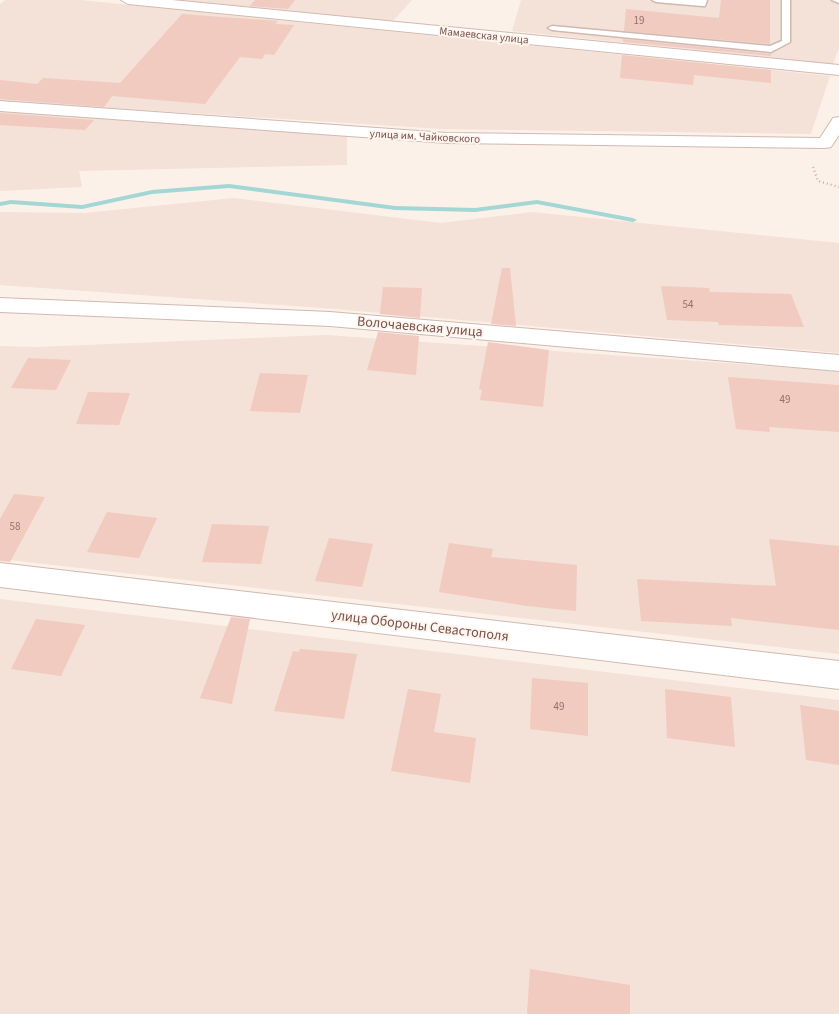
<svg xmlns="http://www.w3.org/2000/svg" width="839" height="1014" font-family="'Source Sans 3',sans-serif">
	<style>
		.residential { fill: #f4e1d7 }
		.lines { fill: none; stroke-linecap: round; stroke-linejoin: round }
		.stream { fill: #a3d7d5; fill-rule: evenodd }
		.building { fill: #f1cac0 }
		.service-casing { stroke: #d0b9b0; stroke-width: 3 }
		.minor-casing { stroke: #d0b9b0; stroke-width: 2 }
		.path { stroke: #d6ada3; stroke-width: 2.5; stroke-dasharray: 1 3; stroke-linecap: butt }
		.service { fill: #fff; fill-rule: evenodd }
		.minor { fill: #fff; fill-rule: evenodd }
		.labels { text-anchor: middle; stroke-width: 4; stroke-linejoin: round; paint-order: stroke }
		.number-label { font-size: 11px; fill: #957169 }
		.far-street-label { font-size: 11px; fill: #76534c; stroke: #fff5ef }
		.street-label { font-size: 14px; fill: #76534c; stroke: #fff5ef }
	</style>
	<rect width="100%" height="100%" fill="#fcf1e8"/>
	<path class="residential" d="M 5,0 L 80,0 L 830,76 L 811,134 L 442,129 L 0,101 L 0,4 Z
		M 181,0 L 412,0 L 393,21 Z
		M 521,0 L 839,0 L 839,48 L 833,64 L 512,31 Z
		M 0,111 L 181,122 L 347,136 L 347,165 L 79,171 L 82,187 L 0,191 Z
		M 234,198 L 441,223 L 532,212 L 839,243 L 839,353 L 335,309 L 0,285 L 0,212 L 84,213 Z
		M 326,335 L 839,371 L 839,654 L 0,559 L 0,346 L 36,347 Z
		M 0,599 L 839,700 L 839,1014 L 0,1014 Z"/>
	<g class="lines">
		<path class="stream" d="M 229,184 L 395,206 L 475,208 L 537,200 L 633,218 L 637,220 L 633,222 L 537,204 L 475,212 L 395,210 L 229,188 L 152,194 L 82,209 L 11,204 L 0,206 L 0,202 L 11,200 L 82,205 L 152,190 Z"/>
	</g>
	<path class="building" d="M 255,0 L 295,0 L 288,9 L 250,6 Z
		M 721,0 L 770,0 L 770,44 L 624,31 L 626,9 L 719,18 Z
		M 182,14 L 278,21 L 275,24 L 294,25 L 274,55 L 265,54 L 262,59 L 240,57 L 205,104 L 112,96 L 104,107 L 0,99 L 0,80 L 37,84 L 43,78 L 120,83 Z
		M 623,39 L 771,54 L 771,56 L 623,42 Z
		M 622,55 L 771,70 L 771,83 L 694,75 L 693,85 L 620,78 Z
		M 0,113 L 94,120 L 85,130 L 0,125 Z
		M 502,268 L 510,268 L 516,326 L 491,324 Z
		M 661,286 L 709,288 L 710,292 L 791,294 L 804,327 L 719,325 L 718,322 L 667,320 Z
		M 383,287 L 422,288 L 420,318 L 380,314 Z
		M 378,332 L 419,336 L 416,375 L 367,370 Z
		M 488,342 L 549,350 L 543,407 L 480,400 L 482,390 L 479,389 Z
		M 28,358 L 71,360 L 56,390 L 11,388 Z
		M 260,373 L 308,375 L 300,413 L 250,411 Z
		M 728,377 L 839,385 L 839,432 L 769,427 L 770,432 L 736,429 Z
		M 88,392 L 130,393 L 119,425 L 76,424 Z
		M 14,494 L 45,497 L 10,562 L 0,561 L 0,519 Z
		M 107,512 L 157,518 L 139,558 L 87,552 Z
		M 212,524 L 269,526 L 261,564 L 202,562 Z
		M 329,538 L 373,544 L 362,587 L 315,581 Z
		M 769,539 L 839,546 L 839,630 L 731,618 L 732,626 L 641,621 L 637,579 L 776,586 Z
		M 449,543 L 493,549 L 491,557 L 577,565 L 576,611 L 527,606 L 439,592 Z
		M 231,617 L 250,619 L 232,704 L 200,698 Z
		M 36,619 L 85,625 L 61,676 L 11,669 Z
		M 300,649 L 357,654 L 344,719 L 274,711 L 293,651 L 299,652 Z
		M 532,678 L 588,683 L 588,736 L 530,729 Z
		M 408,689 L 441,694 L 434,732 L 476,738 L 470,783 L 391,771 Z
		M 665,689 L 731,697 L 735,747 L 667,738 Z
		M 800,705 L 839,711 L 839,765 L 806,760 Z
		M 530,969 L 630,985 L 630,1014 L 527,1014 Z"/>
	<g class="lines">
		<defs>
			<path id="service" d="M 652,0 L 707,0 L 705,6 L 702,6 L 656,2 Z
				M 782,0 L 790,0 L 790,42 L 771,52 L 552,30 L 548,28 L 552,26 L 770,46 L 782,41 Z
				M 832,0 L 839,0 L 839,3 Z"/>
			<path id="minor" d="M 121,0 L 172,0 L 839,65 L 839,75 L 128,4 Z
				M 0,101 L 447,133 L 820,138 L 833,118 L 839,117 L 839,135 L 831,147 L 825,148 L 447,143 L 0,111 Z
				M 0,298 L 330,312 L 839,355 L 839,371 L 330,326 L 0,312 Z
				M 0,563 L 839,661 L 839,689 L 0,587 Z"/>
		</defs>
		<use href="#service" class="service-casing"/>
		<use href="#minor" class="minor-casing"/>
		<path class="path" d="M 813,167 L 818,181 L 839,187"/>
		<use href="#service" class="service"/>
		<use href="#minor" class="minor"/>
	</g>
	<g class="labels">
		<g class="number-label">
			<text x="639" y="24">19</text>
			<text x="688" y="308">54</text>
			<text x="785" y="403">49</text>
			<text x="15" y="530">58</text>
			<text x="559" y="710">49</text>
		</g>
		<g class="far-street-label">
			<text transform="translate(484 35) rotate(6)" y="4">Мамаевская улица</text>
			<text transform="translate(425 136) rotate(3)" y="4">улица им. Чайковского</text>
		</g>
		<g class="street-label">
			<text transform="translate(420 326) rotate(5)" y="5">Волочаевская улица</text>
			<text transform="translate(420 625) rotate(7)" y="5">улица Обороны Севастополя</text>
		</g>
	</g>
</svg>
